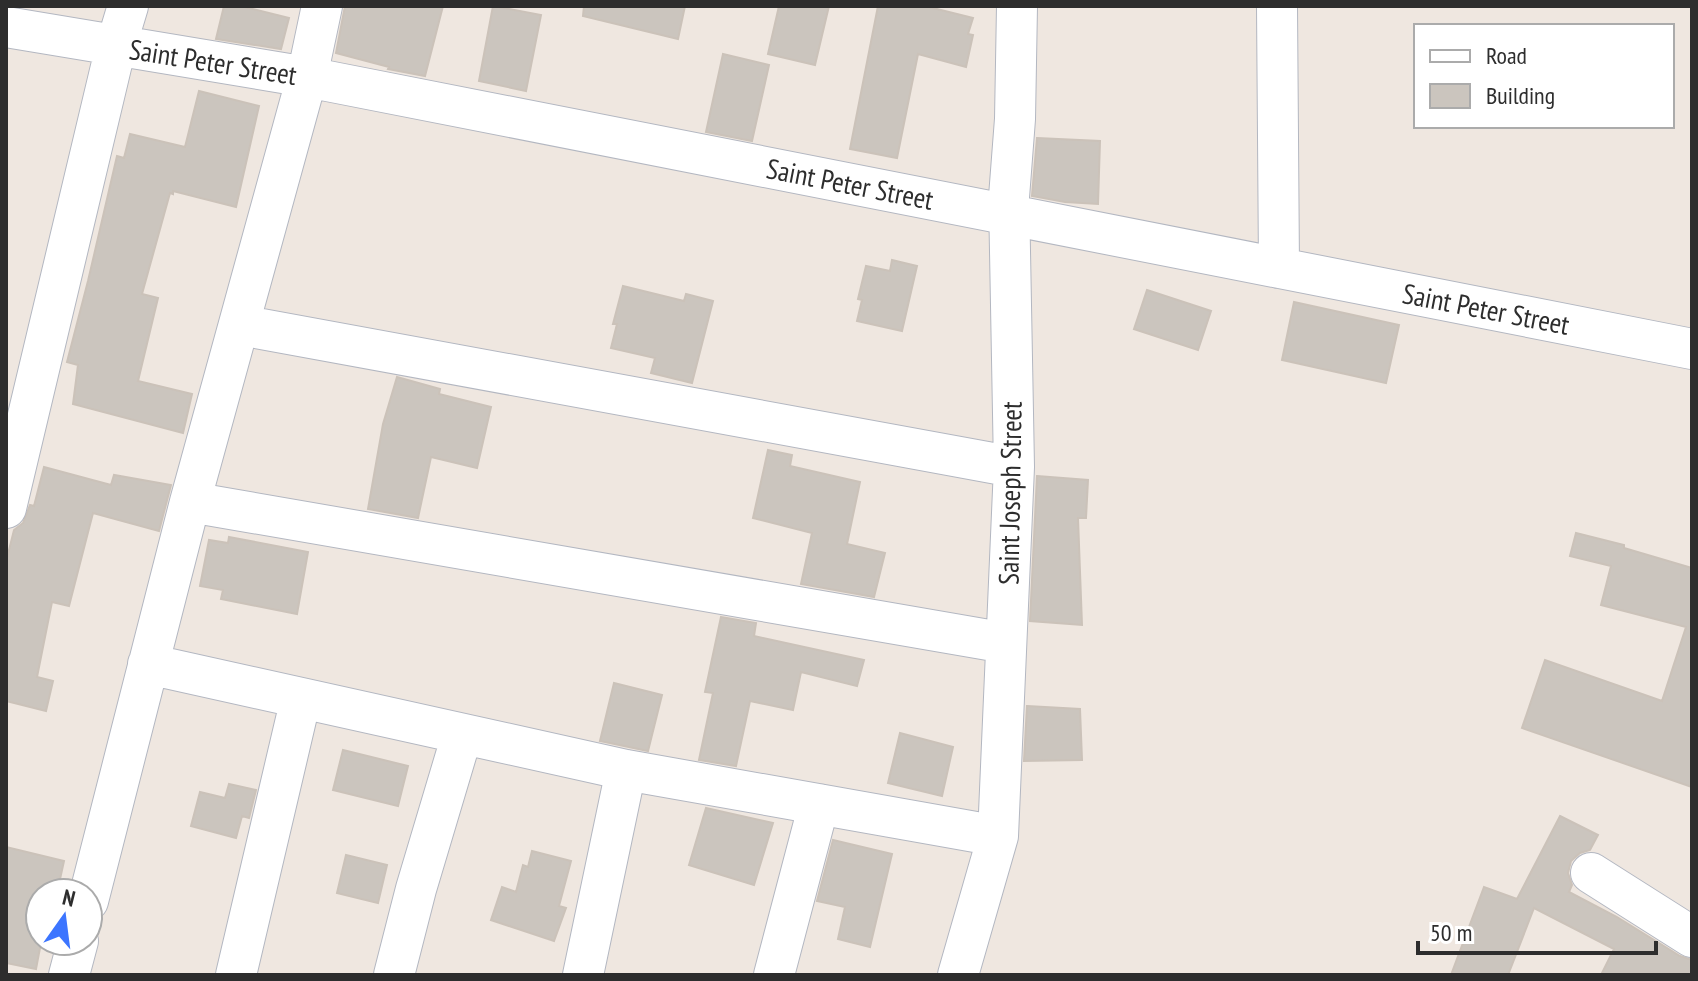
<svg xmlns="http://www.w3.org/2000/svg" width="1698" height="981" font-family="'PT Sans Narrow',sans-serif">
	<style>
		.building { fill: #cbc5be; stroke: #cbc2b9; stroke-width: 2 }
		.lines { fill: none; stroke-linecap: round; stroke-linejoin: round }
		.minor-casing { stroke: #b3b7c1; stroke-width: 42 }
		.minor { stroke: #fff; stroke-width: 40 }
		.labels { text-anchor: middle; stroke-width: 6; stroke-linejoin: round; paint-order: stroke }
		.street-label { font-size: 28px; fill: #2d2d2d; stroke: #fff }
	</style>
	<rect width="100%" height="100%" fill="#efe7e0"/>
	<path class="building" d="M 224,6 L 241,6 L 289,18 L 281,49 L 216,39 Z
		M 345,6 L 443,6 L 425,76 L 388,69 L 389,67 L 336,53 Z
		M 493,6 L 541,15 L 526,91 L 479,81 Z
		M 584,6 L 685,6 L 678,39 L 583,16 Z
		M 779,6 L 829,6 L 815,65 L 768,54 Z
		M 878,6 L 925,6 L 973,18 L 968,34 L 973,35 L 966,67 L 918,54 L 897,158 L 850,149 Z
		M 723,54 L 769,65 L 752,141 L 706,132 Z
		M 199,91 L 259,106 L 236,207 L 173,191 L 173,194 L 170,193 L 142,294 L 158,298 L 138,381 L 192,394 L 183,433 L 73,404 L 78,365 L 67,362 L 88,281 L 117,156 L 124,158 L 130,134 L 185,147 Z
		M 1037,138 L 1100,141 L 1098,204 L 1065,202 L 1032,196 Z
		M 892,260 L 917,266 L 902,331 L 857,321 L 862,300 L 858,299 L 866,266 L 890,271 Z
		M 623,286 L 684,301 L 686,294 L 713,301 L 692,383 L 651,373 L 655,358 L 611,348 L 617,324 L 613,324 Z
		M 1147,290 L 1211,311 L 1198,350 L 1134,329 Z
		M 1294,302 L 1399,325 L 1386,383 L 1282,360 Z
		M 397,377 L 440,389 L 439,394 L 491,407 L 477,468 L 431,457 L 418,518 L 368,509 L 383,424 Z
		M 768,450 L 792,455 L 790,466 L 860,482 L 847,544 L 885,553 L 874,597 L 801,584 L 812,533 L 753,518 Z
		M 44,467 L 111,485 L 114,475 L 171,485 L 159,531 L 93,513 L 69,606 L 52,602 L 37,677 L 53,681 L 46,711 L 6,701 L 6,562 L 14,530 L 23,523 L 30,505 L 34,506 Z
		M 1037,476 L 1088,480 L 1086,518 L 1078,518 L 1082,625 L 1030,621 Z
		M 1576,533 L 1624,545 L 1624,548 L 1692,568 L 1692,787 L 1522,728 L 1545,660 L 1662,701 L 1686,627 L 1601,605 L 1611,566 L 1570,556 Z
		M 229,537 L 308,552 L 297,614 L 221,599 L 223,590 L 200,586 L 209,540 L 228,543 Z
		M 721,617 L 756,623 L 754,636 L 864,660 L 857,686 L 801,672 L 793,710 L 750,701 L 736,766 L 699,760 L 713,693 L 705,692 Z
		M 614,683 L 662,695 L 648,751 L 600,741 Z
		M 1027,706 L 1080,709 L 1082,760 L 1024,761 Z
		M 900,733 L 953,747 L 942,796 L 888,783 Z
		M 343,750 L 408,766 L 398,806 L 333,790 Z
		M 229,784 L 256,790 L 249,818 L 242,816 L 236,838 L 191,826 L 200,792 L 225,798 Z
		M 706,808 L 773,823 L 754,885 L 689,865 Z
		M 1560,816 L 1598,835 L 1590,850 L 1580,853 L 1571,861 L 1568,873 L 1572,885 L 1569,892 L 1617,917 L 1680,956 L 1692,960 L 1692,975 L 1601,975 L 1614,949 L 1534,908 L 1508,975 L 1451,975 L 1484,887 L 1517,899 Z
		M 833,840 L 892,854 L 870,947 L 838,939 L 845,907 L 817,901 Z
		M 6,847 L 64,861 L 57,893 L 40,893 L 40,948 L 36,969 L 6,963 Z
		M 532,851 L 571,861 L 559,906 L 566,908 L 554,941 L 491,920 L 502,887 L 516,892 L 523,865 L 528,867 Z
		M 346,855 L 387,865 L 378,903 L 337,893 Z"/>
	<g class="lines">
		<defs>
			<path id="minor" d="M 1277,6 L 1279,268
				M 6,27 L 307,77 L 1692,349
				M 240,325 L 1014,467
				M 190,502 L 1006,643
				M 6,508 L 116,46 L 128,6
				M 148,664 L 626,770 L 998,836
				M 1591,873 L 1692,937
				M 88,901 L 190,502 L 307,77 L 322,6
				M 69,975 L 78,941
				M 236,975 L 301,698
				M 394,975 L 416,889 L 462,735
				M 583,975 L 626,770
				M 774,975 L 819,804
				M 958,975 L 998,836 L 1014,467 L 1009,197 L 1015,119 L 1017,6"/>
		</defs>
		<use href="#minor" class="minor-casing"/>
		<use href="#minor" class="minor"/>
	</g>
	<g class="labels">
		<g class="street-label">
			<text transform="translate(213 62) rotate(9)" y="10">Saint Peter Street</text>
			<text transform="translate(850 184) rotate(11)" y="10">Saint Peter Street</text>
			<text transform="translate(1486 309) rotate(11)" y="10">Saint Peter Street</text>
			<text transform="translate(1010 493) rotate(-89)" y="10">Saint Joseph Street</text>
		</g>
	</g>
	<rect width="1698" height="981" fill="none" stroke="#2d2d2d" stroke-width="16"/>
	<rect x="1414" y="24" width="260" height="104" fill="#ffffff" stroke="#ababab" stroke-width="2"/>
	<rect x="1430" y="50" width="40" height="12" fill="#ffffff" stroke="#ababab" stroke-width="2"/>
	<text x="1486" y="64" font-size="24" fill="#2d2d2d">Road</text>
	<rect x="1430" y="84" width="40" height="24" fill="#cbc5be" stroke="#ababab" stroke-width="2"/>
	<text x="1486" y="104" font-size="24" fill="#2d2d2d">Building</text>
	<g transform="translate(64 917) rotate(14)"><circle r="38" fill="#ffffff" stroke="#ababab" stroke-width="2"/>
	<path d="M0-6L14 30L0 20L-14 30Z" fill="#3c75ff"/>
	<text y="-12" font-size="22" font-weight="bold" text-anchor="middle" fill="#2d2d2d">N</text>
	</g>
	<path d="M1418 941v12h238v-12" fill="none" stroke="#2d2d2d" stroke-width="4"/>
	<text x="1430" y="941" font-size="24" fill="#2d2d2d" stroke="#ffffff" stroke-width="6" paint-order="stroke">50 m</text>
</svg>
